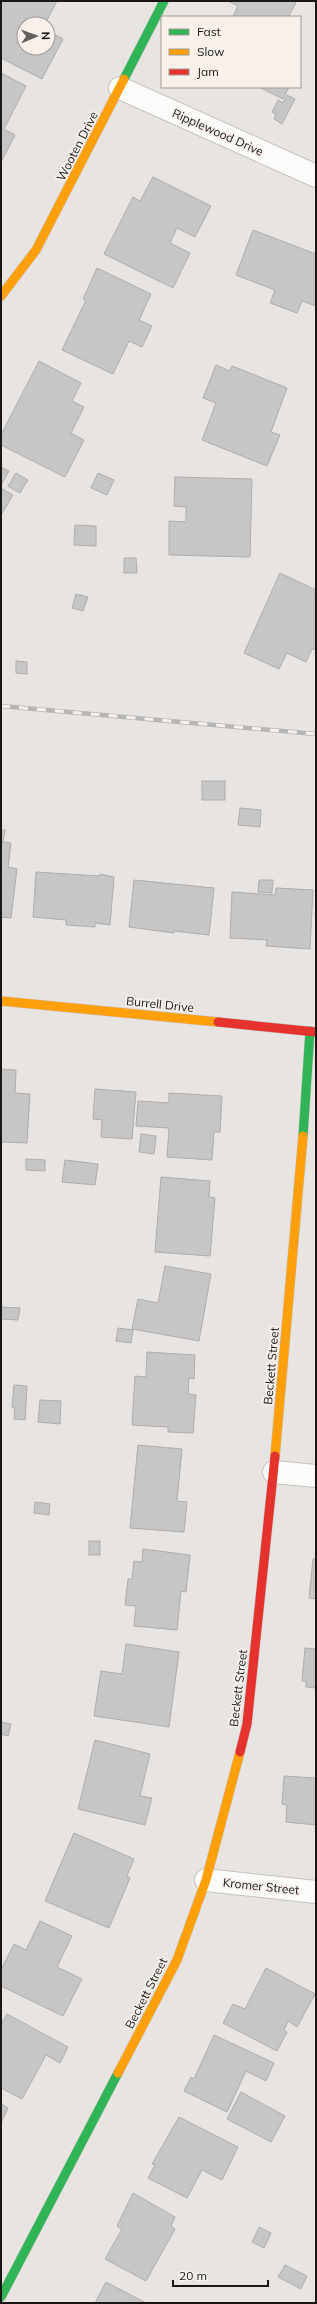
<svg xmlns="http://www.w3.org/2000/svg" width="317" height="2304" viewBox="0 0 317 2304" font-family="Mulish,sans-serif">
	<rect width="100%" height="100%" fill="#e7e4e1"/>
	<g fill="#c7c6c6" stroke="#aeadad">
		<polygon points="1,1 57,1 45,24 24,24 24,48 48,48 48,31 63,39 42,79 1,58"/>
		<polygon points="228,1 293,1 296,3 288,17 233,17 238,6"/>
		<polygon points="1,73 26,86 4,129 15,135 1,162"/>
		<polygon points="259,87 289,87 283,99"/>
		<polygon points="287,95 295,99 282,124 274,119 276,114 272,112 278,100 283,103"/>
		<polygon points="153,177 211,206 195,237 177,228 170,243 190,253 173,288 104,254 133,197 140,201"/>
		<polygon points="253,230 316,254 316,306 302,301 297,313 270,303 275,290 236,275"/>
		<polygon points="97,268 151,294 139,320 152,326 142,347 129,341 113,374 62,350 86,300 83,299"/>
		<polygon points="39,361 81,383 72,401 84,407 71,433 84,440 65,477 1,445 1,435"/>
		<polygon points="216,365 230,371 232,366 287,388 271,432 280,435 267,466 202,440 216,403 203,398"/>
		<polygon points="1,467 9,471 1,485"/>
		<polygon points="16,473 28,480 20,493 8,486"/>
		<polygon points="98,473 114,480 107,495 91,488"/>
		<polygon points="175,477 252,479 250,557 169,555 169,521 186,522 186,507 174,506"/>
		<polygon points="1,488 13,495 1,515"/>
		<polygon points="75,525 96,526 96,546 74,545"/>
		<polygon points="124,558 136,558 137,573 124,573"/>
		<polygon points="280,573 316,590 314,597 316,598 316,650 312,649 306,662 287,653 279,669 244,653"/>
		<polygon points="76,594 88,597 83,611 72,608"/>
		<polygon points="16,661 27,662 27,674 16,673"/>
		<rect x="202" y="781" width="23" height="19"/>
		<polygon points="240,808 261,810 260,827 238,825"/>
		<polygon points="1,830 5,830 3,842 11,843 8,867 17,869 11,918 1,917"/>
		<polygon points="36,872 100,876 100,874 114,877 110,925 95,923 95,927 66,925 66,920 33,917"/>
		<polygon points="134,880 214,888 209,935 174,931 174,933 129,927"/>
		<polygon points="259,880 273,880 272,893 258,892"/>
		<polygon points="276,888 313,890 310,949 266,946 267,940 230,938 232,892 275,895"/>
		<polygon points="1,1069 16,1070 15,1093 30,1094 27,1143 1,1142"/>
		<polygon points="95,1089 136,1092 132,1139 101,1137 102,1120 93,1119"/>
		<polygon points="169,1093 222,1096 220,1132 214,1132 212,1160 167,1157 169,1128 136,1126 138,1101 169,1103"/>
		<polygon points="141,1134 156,1136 154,1154 139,1152"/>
		<polygon points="26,1159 45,1160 45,1171 26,1170"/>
		<polygon points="65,1160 98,1164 95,1185 62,1182"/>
		<polygon points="161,1177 210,1181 209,1197 215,1198 210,1256 155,1252"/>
		<polygon points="165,1266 211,1274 199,1341 132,1329 138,1299 158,1303"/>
		<polygon points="1,1307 20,1308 18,1320 1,1319"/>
		<polygon points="118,1328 133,1330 131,1343 116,1341"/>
		<polygon points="147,1352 195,1355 194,1379 189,1378 188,1394 196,1395 193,1433 168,1432 168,1427 132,1425 135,1376 146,1377"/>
		<polygon points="14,1385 27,1386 25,1420 14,1419 15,1408 12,1407"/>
		<polygon points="40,1400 61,1401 60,1424 38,1422"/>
		<polygon points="138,1445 182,1449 177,1501 187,1502 184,1532 130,1528"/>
		<polygon points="35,1502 50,1504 49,1515 34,1513"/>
		<rect x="89" y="1541" width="11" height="14"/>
		<polygon points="143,1549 190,1555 186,1592 181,1591 177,1630 134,1626 136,1606 125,1605 128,1579 132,1579 134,1561 142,1562"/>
		<polygon points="313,1559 316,1559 316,1599 309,1598"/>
		<polygon points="126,1644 179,1652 169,1727 94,1716 101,1671 122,1674"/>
		<polygon points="305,1648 316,1649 316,1688 306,1687 306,1681 302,1681"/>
		<polygon points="1,1722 11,1724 8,1736 1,1734"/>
		<polygon points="95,1740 150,1754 140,1796 152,1798 145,1825 78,1809"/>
		<polygon points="284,1776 316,1778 316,1825 286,1822 287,1805 282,1804"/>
		<polygon points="74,1833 134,1859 127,1876 130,1878 109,1928 45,1901"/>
		<polygon points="40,1921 72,1936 57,1967 82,1979 63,2016 1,1986 1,1970 14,1944 26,1950"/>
		<polygon points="266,1968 315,1994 297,2027 288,2021 284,2030 287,2032 277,2051 223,2023 233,2004 245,2009"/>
		<polygon points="7,2014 68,2047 60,2063 46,2055 22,2099 1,2088 1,2020 3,2021"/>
		<polygon points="214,2035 274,2063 266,2081 246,2071 227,2112 184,2091 191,2077 194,2079"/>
		<polygon points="241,2092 285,2116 271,2142 227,2119"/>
		<polygon points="1,2104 8,2108 1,2123"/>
		<polygon points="179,2117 238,2147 222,2180 202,2170 187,2198 148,2178 155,2165 152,2164"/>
		<polygon points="133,2193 175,2217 171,2226 175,2229 146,2281 105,2259 122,2229 117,2226"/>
		<polygon points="259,2227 271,2233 264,2248 252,2242"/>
		<polygon points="285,2265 307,2276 301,2289 278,2277"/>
		<polygon points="106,2282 146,2303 95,2303"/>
	</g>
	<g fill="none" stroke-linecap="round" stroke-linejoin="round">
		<g stroke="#c5c2c0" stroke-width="24">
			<g id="street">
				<polyline points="120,88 316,176"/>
				<polyline points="274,1472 316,1476"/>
				<polyline points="206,1880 316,1892"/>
			</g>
		</g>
		<g stroke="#c5c2c0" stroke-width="10">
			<g id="fast">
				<polyline points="124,79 164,1"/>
				<polyline points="303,1136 310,1031"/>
				<polyline points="1,2297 118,2073"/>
			</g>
		</g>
		<g stroke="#c5c2c0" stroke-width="10">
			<g id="slow">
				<polyline points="1,296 36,250 124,79"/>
				<polyline points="1,1001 218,1022"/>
				<polyline points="275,1456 303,1136"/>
				<polyline points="118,2073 177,1960 206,1880 240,1752"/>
			</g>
		</g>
		<g stroke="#c5c2c0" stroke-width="10">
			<g id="jam">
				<polyline points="218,1022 316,1032"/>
				<polyline points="240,1752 247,1724 275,1456"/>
			</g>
		</g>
		<use href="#street" stroke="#fbfbfa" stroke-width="22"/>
		<use href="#fast" stroke="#30b455" stroke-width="9"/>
		<use href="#slow" stroke="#ff9f0a" stroke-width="9"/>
		<use href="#jam" stroke="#e5322d" stroke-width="9"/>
		<g stroke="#b6b5b5" stroke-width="4.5">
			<polyline id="rail" points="1,706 316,734"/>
		</g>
		<use href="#rail" stroke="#f8f1eb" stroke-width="3" stroke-dasharray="9" stroke-linecap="butt"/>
	</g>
	<g text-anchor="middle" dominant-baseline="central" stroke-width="3.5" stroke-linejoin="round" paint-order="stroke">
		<g font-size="12" fill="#191614" stroke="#f8f1eb">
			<text transform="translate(218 132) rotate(24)">Ripplewood Drive</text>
			<text transform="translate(77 146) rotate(-63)">Wooten Drive</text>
			<text transform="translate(160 1004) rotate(6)">Burrell Drive</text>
			<text transform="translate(271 1366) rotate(-85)">Beckett Street</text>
			<text transform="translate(238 1688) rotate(-83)">Beckett Street</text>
			<text transform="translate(261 1886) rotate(6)">Kromer Street</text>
			<text transform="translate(146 1993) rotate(-63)">Beckett Street</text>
		</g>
	</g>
	<rect width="317" height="2304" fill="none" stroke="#191614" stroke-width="4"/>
	<rect x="161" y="16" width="140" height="72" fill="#f8f1eb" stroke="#9f9995"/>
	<rect x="169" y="29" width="20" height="6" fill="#30b455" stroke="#9f9995"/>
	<text x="197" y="36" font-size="12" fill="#191614">Fast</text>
	<rect x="169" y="49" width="20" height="6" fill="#ff9f0a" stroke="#9f9995"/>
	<text x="197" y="56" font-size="12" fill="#191614">Slow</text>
	<rect x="169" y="69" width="20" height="6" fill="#e5322d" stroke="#9f9995"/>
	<text x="197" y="76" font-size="12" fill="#191614">Jam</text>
	<g transform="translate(36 36) rotate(88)"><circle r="19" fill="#f8f1eb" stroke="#9f9995"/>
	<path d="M0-3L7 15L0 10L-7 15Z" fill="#615e5c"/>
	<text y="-6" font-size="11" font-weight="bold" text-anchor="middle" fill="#191614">N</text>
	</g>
	<path d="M173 2280v6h95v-6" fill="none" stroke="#191614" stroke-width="2"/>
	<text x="179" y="2280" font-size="12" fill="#191614" stroke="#f8f1eb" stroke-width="3" paint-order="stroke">20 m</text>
</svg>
